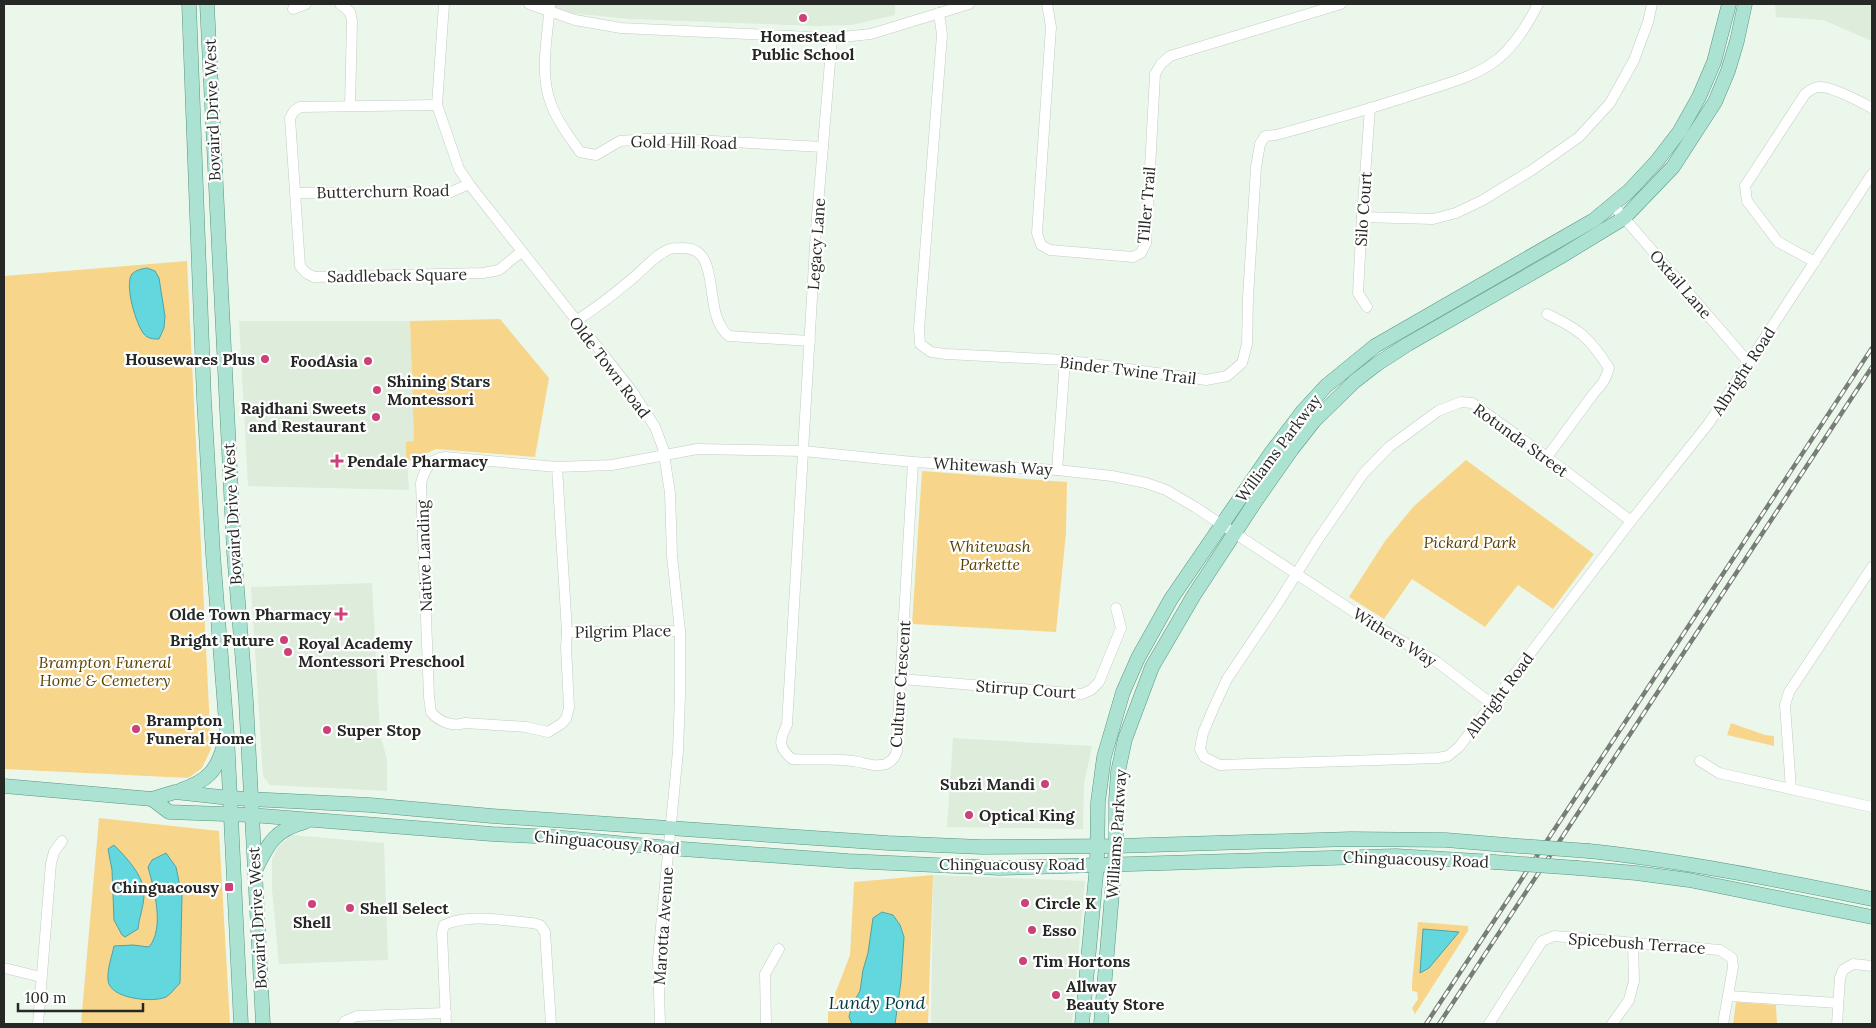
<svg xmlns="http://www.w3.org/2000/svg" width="1876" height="1028" viewBox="0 0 1876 1028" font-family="Lora,serif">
	<rect width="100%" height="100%" fill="#ecf7ec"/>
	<g fill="#ddecdb">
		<polygon points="550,4 895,4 895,15 852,25 815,26 630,19 549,11"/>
		<polygon points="1775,4 1872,4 1872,41 1823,20 1776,17"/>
		<polygon points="239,321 410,321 414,441 406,443 409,490 248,486"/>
		<polygon points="372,583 380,734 387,759 387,791 270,785 263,776 251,587"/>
		<polygon points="953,738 1092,746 1084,784 1083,829 947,827"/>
		<polygon points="292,835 384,843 388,960 279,964 272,890 272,859 279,845"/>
		<polygon points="933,875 1085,881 1072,1024 931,1024"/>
	</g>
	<g fill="#f7d68b">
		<polygon points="187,261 211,749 202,768 188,778 4,769 4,276"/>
		<polygon points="500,319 549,378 535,457 436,449 423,455 416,461 406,460 406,442 414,441 410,321"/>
		<polygon points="1466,460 1594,554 1553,609 1518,585 1485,627 1412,579 1384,619 1349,597 1385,541 1414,506"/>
		<polygon points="922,471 1067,482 1066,533 1056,632 912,624"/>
		<polygon points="1731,723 1765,735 1774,736 1774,746 1727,735"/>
		<polygon points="99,818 219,831 230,1024 81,1023"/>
		<polygon points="933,875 928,1024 828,1024 828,1012 850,955 854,882"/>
		<polygon points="1418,922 1468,926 1468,931 1415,1014 1412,1008 1418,999 1417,992 1412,991 1412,983"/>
		<polygon points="1736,1002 1776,1005 1777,1024 1733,1024"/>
	</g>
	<g fill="#63d7de" stroke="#50a2a6">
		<path d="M147,268L155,271L159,278L165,316L164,328L159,339C153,339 148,339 144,334C136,325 124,284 132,274C136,270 141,269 147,268Z"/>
		<path d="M114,845C125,856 145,877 144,894C144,906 139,918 138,929L125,937L122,935L114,920L112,870L108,849Z"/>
		<path d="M166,853L176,867L182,896L180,983C176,987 171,994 166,997C153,1003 109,999 108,980C107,969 112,956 114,946L133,945L149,947C165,928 154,889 148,867L152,860Z"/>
		<polygon points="882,912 893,915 900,925 904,937 901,982 895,1024 852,1024 849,1017 852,1005 860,991 863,970 868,953 873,918"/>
		<polygon points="1423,929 1459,932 1429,968 1420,973"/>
	</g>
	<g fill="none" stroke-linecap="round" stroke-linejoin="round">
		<g stroke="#c2ccc1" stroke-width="11">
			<g id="minor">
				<polyline points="340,4 350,12 352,21 350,106"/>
				<polyline points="444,4 437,105 459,169 469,184 632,391 655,427 663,448 670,493 672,556 680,631 680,695 678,751 658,958 660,1024"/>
				<polyline points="529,4 575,20 621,28 832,38 871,34 969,4"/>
				<path d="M550,4C548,34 540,68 549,98C555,118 568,135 580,152L596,155L620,141L646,139H677L823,147"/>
				<polyline points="1047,4 1051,27 1037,233 1041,245 1050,250 1133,257 1141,253 1146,243 1155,74 1161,64 1170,56 1341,4"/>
				<polyline points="293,9 306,4"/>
				<path d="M939,13L942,35L919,329L920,344L931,352L946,354L1065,360L1206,380L1227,376L1242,363L1247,344L1248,298L1256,167L1260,144L1265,136L1276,135C1323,122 1371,109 1418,93C1446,84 1475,77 1498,59C1516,44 1528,24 1538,4"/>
				<path d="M832,38L816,229L787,725C779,740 778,747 792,759C814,761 837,757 859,762C868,764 876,767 886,764C897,759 899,748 897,737L913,462"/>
				<polyline points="437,105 300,107 294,111 290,118 300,266 306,273 314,277 483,273 499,270 521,252"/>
				<polyline points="296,193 451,192 469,184"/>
				<polyline points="1613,205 1749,363"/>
				<polyline points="1362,217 1433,219 1456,213 1483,200 1532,170 1579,137 1610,103 1634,60 1648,22 1652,4"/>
				<path d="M1815,262L1778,242L1747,201L1745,186L1805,94C1809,91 1813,87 1819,87C1831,86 1861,102 1872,108"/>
				<polyline points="1367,307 1358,293 1362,217 1370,108"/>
				<path d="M575,321C596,309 615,293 633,278C644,269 656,254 670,249C673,248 678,248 681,248C725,246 700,314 729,336L810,341"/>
				<path d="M1547,457L1594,393C1602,385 1606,379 1609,368C1589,337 1580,330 1547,314"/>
				<path d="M557,467L567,632L566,647L569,708L566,719L561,724L548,732L526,727L465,723C453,727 439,722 431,712L429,697L421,483C424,471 430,458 445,457L557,467L612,465L697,449L803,451L913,462L1057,470L1112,476L1146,483L1166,490L1195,507L1365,619L1437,662L1492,704"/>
				<polyline points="1057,470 1065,360"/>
				<polyline points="1631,521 1547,457 1472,403 1461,402 1438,411 1389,447 1363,474 1317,541 1280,600 1227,679 1214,707 1203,733 1200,749 1204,757 1220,765 1438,758 1448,756 1459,747 1631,521 1709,423 1872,174"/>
				<polyline points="1872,567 1789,692 1785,705 1791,789 1872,807"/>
				<polyline points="567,632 680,631"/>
				<polyline points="901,679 1082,694 1091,690 1099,682 1121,628 1116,608"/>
				<polyline points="1700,761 1719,773 1791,789"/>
				<polyline points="4,968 41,977"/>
				<polyline points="1729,996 1838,1003"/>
				<polyline points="38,1024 51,863 54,852 62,841"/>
				<polyline points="343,1024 345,1021 357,1016 446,1013"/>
				<path d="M446,1024L442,933L444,925C471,913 504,921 533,923L540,925L545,932L551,1024"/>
				<polyline points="766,1024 765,974 779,949"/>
				<polyline points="1489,1024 1542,941 1554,936 1720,950 1732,958 1733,967 1723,1024"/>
				<polyline points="1612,1024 1629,1000 1634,981 1633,943"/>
				<polyline points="1837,1024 1840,978 1843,970 1853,964 1872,966"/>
			</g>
		</g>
		<g stroke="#589582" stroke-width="15">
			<g id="major">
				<polyline points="189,4 204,399 213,554 227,735 241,1024"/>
				<polyline points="207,4 234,552 246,701 263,1024"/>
				<polyline points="4,786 152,799 175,792 230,798 370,805 492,816 888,843 982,847 1116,846 1351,839 1446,840 1506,845"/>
				<path d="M181,790C207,781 217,771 224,745"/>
				<polyline points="152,799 169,812 251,815 492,834 554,837 669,848 848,861 999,868 1396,856 1494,862"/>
				<path d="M1589,851C1684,861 1778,880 1872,899"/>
				<polyline points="1578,868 1636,873 1689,880 1872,917"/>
				<path d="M255,871C268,844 274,830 305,822"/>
				<polyline points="1082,1024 1097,864 1098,802 1104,757 1123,692 1138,658 1171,599 1271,453 1303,411 1326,386 1375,346 1594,220 1629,191 1657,161 1680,131 1699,97 1714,62 1729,4"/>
				<polyline points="1101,1024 1116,846 1116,800 1118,772 1125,739 1152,667 1194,595 1255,502 1292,449 1314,421 1355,381 1377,364 1408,344 1560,257 1624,218 1673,167 1715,102 1728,71 1737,41 1745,4"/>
			</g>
		</g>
		<use href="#minor" stroke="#fff" stroke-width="10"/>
		<use href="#major" stroke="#ace2d2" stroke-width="14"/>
		<g stroke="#777e77" stroke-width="4.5">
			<g id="rail">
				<polyline points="1426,1024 1872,348"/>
				<polyline points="1439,1024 1872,367"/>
			</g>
		</g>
		<use href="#rail" stroke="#fff" stroke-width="2.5" stroke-dasharray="8" stroke-linecap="butt"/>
		<g stroke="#589582" stroke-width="15" stroke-linecap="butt">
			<g id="major-bridge">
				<polyline points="1506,845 1589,851"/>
				<polyline points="1494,862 1578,868"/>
			</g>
		</g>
		<use href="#major-bridge" stroke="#ace2d2" stroke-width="14"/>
	</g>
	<g fill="#cc4178" stroke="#fff" stroke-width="2">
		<circle cx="803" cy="18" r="5"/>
		<circle cx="265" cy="359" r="5"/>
		<circle cx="368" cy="361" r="5"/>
		<circle cx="377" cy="390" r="5"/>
		<circle cx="376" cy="417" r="5"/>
		<path d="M334.5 453.5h5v5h5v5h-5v5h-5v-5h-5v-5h5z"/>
		<path d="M338.5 606.5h5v5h5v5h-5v5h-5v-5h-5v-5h5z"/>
		<circle cx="284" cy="640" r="5"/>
		<circle cx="288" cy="652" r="5"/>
		<circle cx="136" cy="729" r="5"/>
		<circle cx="327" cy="730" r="5"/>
		<circle cx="1045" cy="784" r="5"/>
		<circle cx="969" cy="815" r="5"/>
		<rect x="224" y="882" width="10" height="10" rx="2.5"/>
		<circle cx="1025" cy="903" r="5"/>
		<circle cx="312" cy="904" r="5"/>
		<circle cx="350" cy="908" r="5"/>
		<circle cx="1032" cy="930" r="5"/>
		<circle cx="1023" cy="961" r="5"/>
		<circle cx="1056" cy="995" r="5"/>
	</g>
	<g text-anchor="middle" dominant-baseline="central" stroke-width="4.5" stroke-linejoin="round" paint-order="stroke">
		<g font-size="16" font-weight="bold" fill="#252824" stroke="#fff" text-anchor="start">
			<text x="803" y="36" text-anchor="middle">Homestead<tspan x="803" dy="18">Public School</tspan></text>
			<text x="255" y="359" text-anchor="end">Housewares Plus</text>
			<text x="358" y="361" text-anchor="end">FoodAsia</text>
			<text x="387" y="381">Shining Stars<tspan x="387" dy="18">Montessori</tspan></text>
			<text x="366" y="408" text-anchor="end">Rajdhani Sweets<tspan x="366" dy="18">and Restaurant</tspan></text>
			<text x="347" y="461">Pendale Pharmacy</text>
			<text x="331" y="614" text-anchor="end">Olde Town Pharmacy</text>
			<text x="274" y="640" text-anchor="end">Bright Future</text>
			<text x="298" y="643">Royal Academy<tspan x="298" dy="18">Montessori Preschool</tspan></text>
			<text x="146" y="720">Brampton<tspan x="146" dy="18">Funeral Home</tspan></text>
			<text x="337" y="730">Super Stop</text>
			<text x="1035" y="784" text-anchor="end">Subzi Mandi</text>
			<text x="979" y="815">Optical King</text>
			<text x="219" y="887" text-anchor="end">Chinguacousy</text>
			<text x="1035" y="903">Circle K</text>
			<text x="360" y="908">Shell Select</text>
			<text x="312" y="922" text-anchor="middle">Shell</text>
			<text x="1042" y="930">Esso</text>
			<text x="1033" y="961">Tim Hortons</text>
			<text x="1066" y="986">Allway<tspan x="1066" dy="18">Beauty Store</tspan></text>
		</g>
		<g font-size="16" fill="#252824" stroke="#fff">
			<text transform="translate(212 110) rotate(-92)">Bovaird Drive West</text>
			<text transform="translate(684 142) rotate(1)">Gold Hill Road</text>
			<text transform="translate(383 191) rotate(-1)">Butterchurn Road</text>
			<text transform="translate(1146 205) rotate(-85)">Tiller Trail</text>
			<text transform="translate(1363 209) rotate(-86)">Silo Court</text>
			<text transform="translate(816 244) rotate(-86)">Legacy Lane</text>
			<text transform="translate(397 275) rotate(-1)">Saddleback Square</text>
			<text transform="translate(1681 284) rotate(49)">Oxtail Lane</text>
			<text transform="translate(610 367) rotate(53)">Olde Town Road</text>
			<text transform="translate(1128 370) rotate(7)">Binder Twine Trail</text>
			<text transform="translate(1743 371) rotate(-57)">Albright Road</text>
			<text transform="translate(1521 440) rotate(36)">Rotunda Street</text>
			<text transform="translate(1278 448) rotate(-53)">Williams Parkway</text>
			<text transform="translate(993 466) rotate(3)">Whitewash Way</text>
			<text transform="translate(232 514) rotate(-93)">Bovaird Drive West</text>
			<text transform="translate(424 556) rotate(-92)">Native Landing</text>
			<text transform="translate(623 631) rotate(-1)">Pilgrim Place</text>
			<text transform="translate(1395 637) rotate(32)">Withers Way</text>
			<text transform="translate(900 684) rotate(-86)">Culture Crescent</text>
			<text transform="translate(1026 689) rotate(4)">Stirrup Court</text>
			<text transform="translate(1499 695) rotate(-53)">Albright Road</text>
			<text transform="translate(1116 834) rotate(-86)">Williams Parkway</text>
			<text transform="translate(607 842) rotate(5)">Chinguacousy Road</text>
			<text transform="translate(1416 859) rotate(2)">Chinguacousy Road</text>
			<text x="1012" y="864">Chinguacousy Road</text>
			<text transform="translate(257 918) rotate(-93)">Bovaird Drive West</text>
			<text transform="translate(663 926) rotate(-86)">Marotta Avenue</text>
			<text transform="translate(1637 943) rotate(4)">Spicebush Terrace</text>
		</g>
		<g font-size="16" font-style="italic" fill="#594200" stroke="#fff">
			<text x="1470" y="542">Pickard Park</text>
			<text x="990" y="546">Whitewash<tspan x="990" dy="18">Parkette</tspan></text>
			<text x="105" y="662">Brampton Funeral<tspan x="105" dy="18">Home &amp; Cemetery</tspan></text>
		</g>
		<g font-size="18" font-style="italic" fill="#00383b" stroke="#fff">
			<text x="877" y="1002">Lundy Pond</text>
		</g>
	</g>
	<rect width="1876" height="1028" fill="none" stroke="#252824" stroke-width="10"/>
	<path d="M18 1003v8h125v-8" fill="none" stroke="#252824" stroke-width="2.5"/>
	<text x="25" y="1003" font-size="15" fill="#252824" stroke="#ffffff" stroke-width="4" paint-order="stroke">100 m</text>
</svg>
